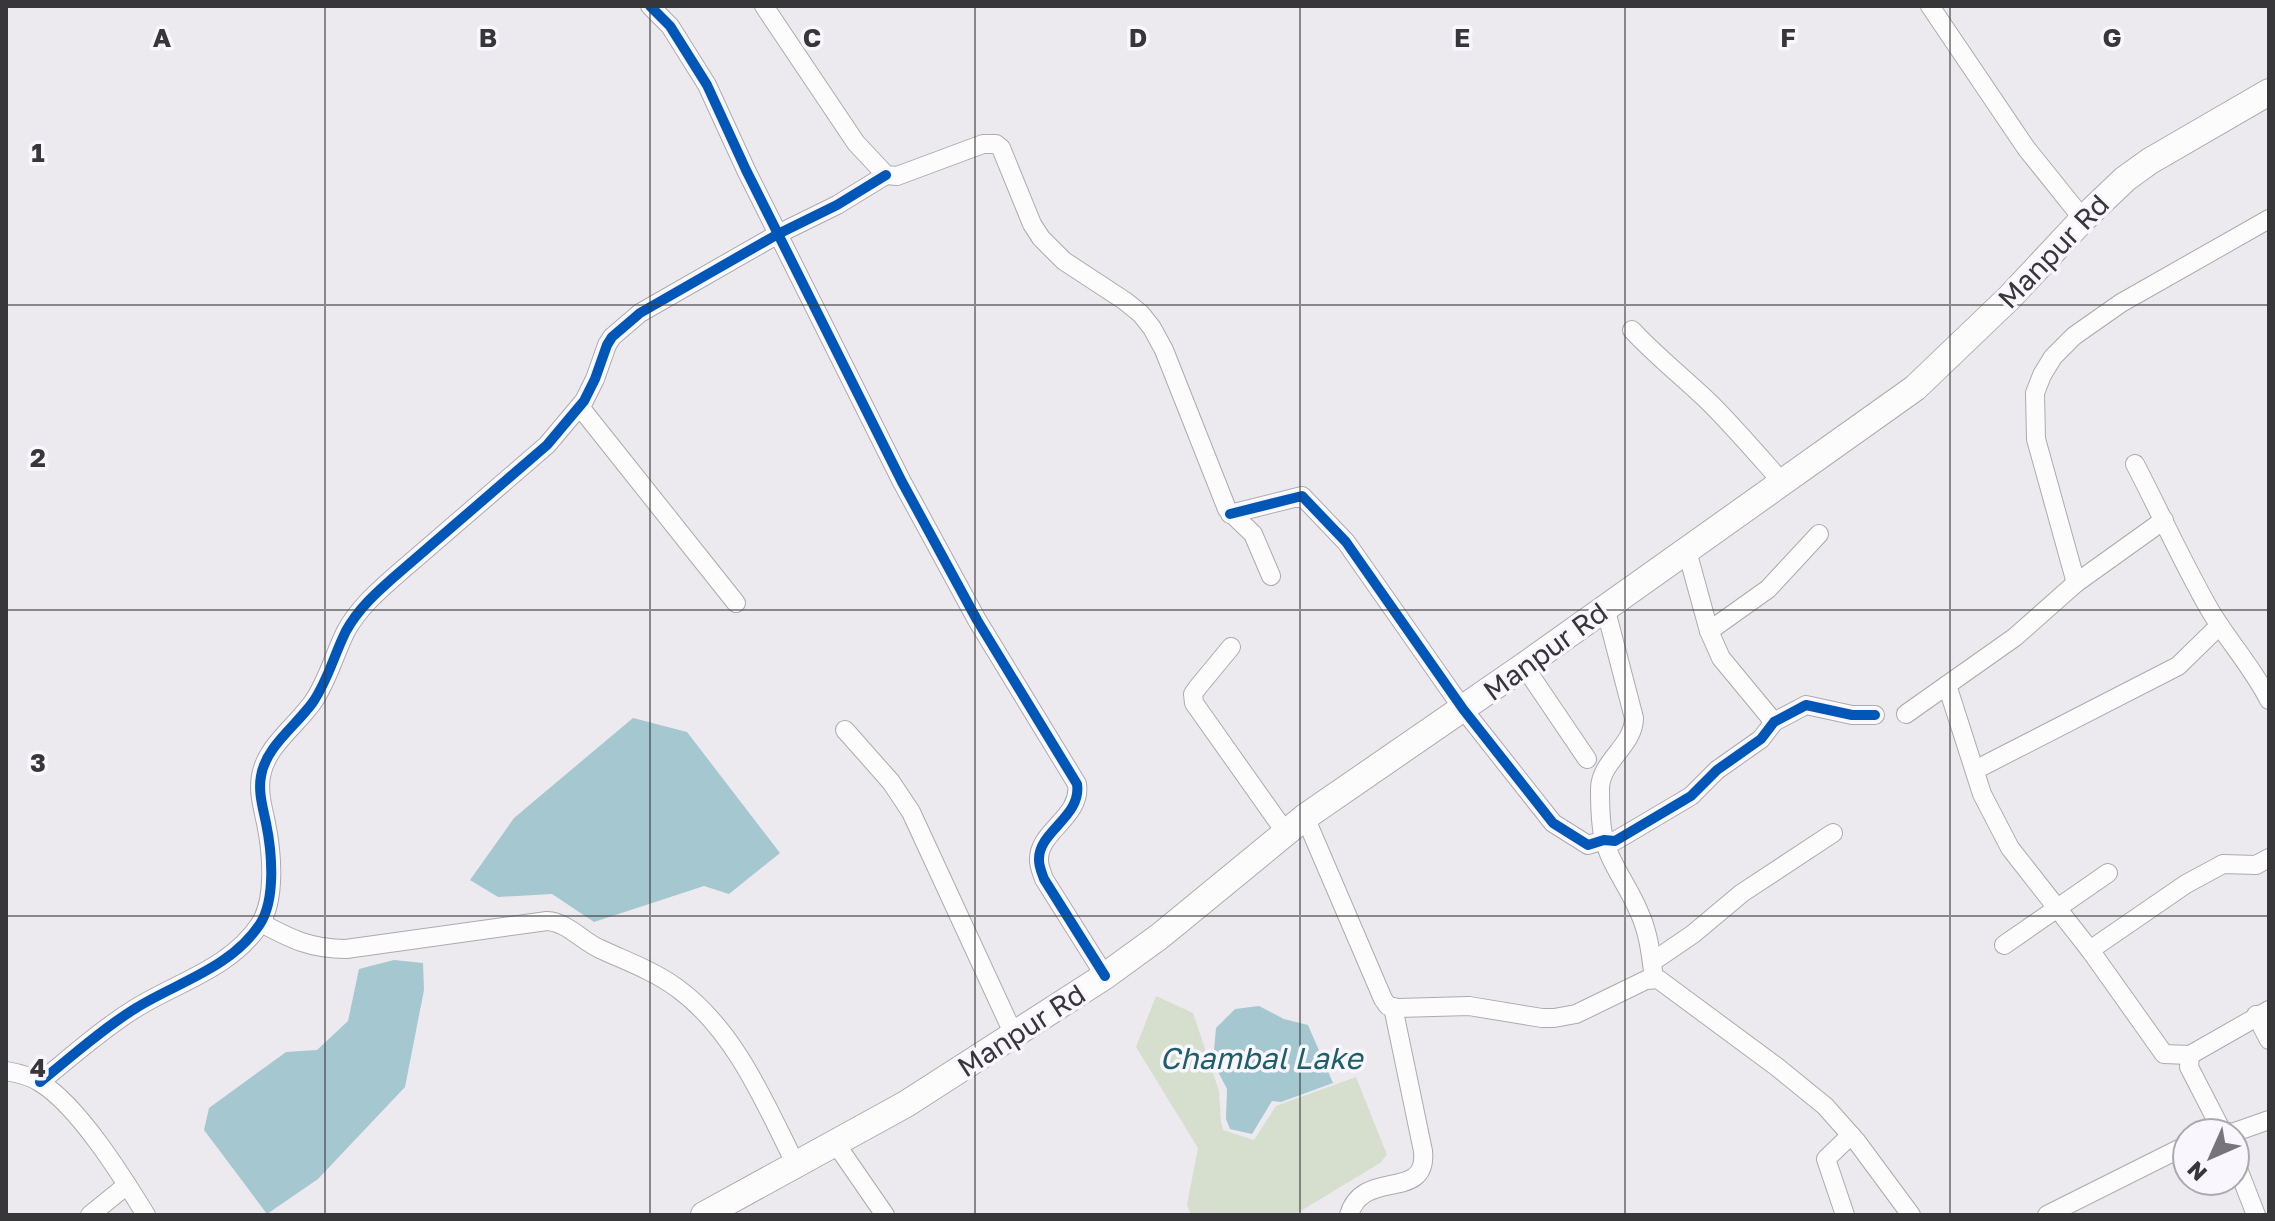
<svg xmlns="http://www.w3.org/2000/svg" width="2275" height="1221" viewBox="0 0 2275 1221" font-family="'Golos Text',sans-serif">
	<rect width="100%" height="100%" fill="#eceaef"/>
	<polygon fill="#d6decd" points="1156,996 1193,1013 1219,1091 1221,1122 1223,1130 1254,1140 1276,1106 1356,1077 1387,1155 1380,1163 1294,1215 1191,1215 1187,1205 1198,1148 1136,1047"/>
	<g fill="#a5c7cf">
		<polygon points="633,718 687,732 780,853 729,894 704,886 594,922 552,894 498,897 470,880 514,818"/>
		<polygon points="394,960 423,963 424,990 405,1087 318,1179 267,1214 204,1130 209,1108 286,1052 317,1050 348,1021 359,969"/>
		<polygon points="1259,1006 1284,1019 1308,1025 1333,1083 1281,1102 1272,1101 1252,1134 1230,1129 1226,1119 1227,1089 1213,1062 1216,1028 1235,1009"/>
	</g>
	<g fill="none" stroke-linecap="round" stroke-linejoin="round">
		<g stroke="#acaaae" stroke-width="20">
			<g id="minor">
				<path d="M650,6L670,26L707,85L746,170L902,482L977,620L1077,784C1082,817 1038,831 1039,860C1039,867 1042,873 1044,879L1105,976"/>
				<polyline points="764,6 856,143 886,175 897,176 983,144 996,144 1001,148 1032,224 1041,238 1064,261 1125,301 1141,314 1152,328 1164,350 1227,509 1253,534 1271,576"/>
				<polyline points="1930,6 2026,148 2083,219"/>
				<path d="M1632,330C1656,356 1684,378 1710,403C1735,428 1758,455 1782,482"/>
				<polyline points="580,407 736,603"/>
				<path d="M2135,464C2161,514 2183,564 2211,612C2229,642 2253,668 2269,700"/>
				<polyline points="1230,514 1302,496 1346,542 1463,709 1553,823 1588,845 1604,840 1615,841 1691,796 1717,770 1761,739 1774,722 1806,705 1852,715 1875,715"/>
				<polyline points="1687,551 1709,631 1721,658 1774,722"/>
				<polyline points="2076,583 2036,439 2035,393 2042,375 2053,357 2074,336 2121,303 2269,219"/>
				<path d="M1605,607L1634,718C1634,746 1600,761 1600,789C1600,804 1600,824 1604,839C1610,864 1629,887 1639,912C1649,933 1651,956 1654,979"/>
				<polyline points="1709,631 1768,589 1819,534"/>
				<polyline points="1231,647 1198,687 1193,694 1194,703 1286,833"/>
				<polyline points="1524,666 1587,759"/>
				<polyline points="1947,685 1982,794 2010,848 2090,950 2164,1054 2190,1055"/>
				<polyline points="1906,714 2015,637 2076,583 2164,520"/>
				<polyline points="845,730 891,782 911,812 1014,1035"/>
				<polyline points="1975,770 2178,666 2219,626"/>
				<polyline points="1305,817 1383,999 1388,1006 1398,1008 1469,1006 1542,1018 1554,1018 1576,1014 1646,980 1658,979 1777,1067 1825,1106 1857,1142 1911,1215"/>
				<path d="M261,923C291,939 311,949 346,949L547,921C567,922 582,941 600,949C626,961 654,971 677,988C735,1030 765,1103 796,1165"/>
				<polyline points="2004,945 2108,873"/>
				<polyline points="2090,950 2186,884 2223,864 2256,865 2269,858"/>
				<polyline points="1652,962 1693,934 1742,893 1833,833"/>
				<polyline points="2256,1015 2269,1040"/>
				<path d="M6,1071C18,1073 31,1076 41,1083C79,1107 122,1176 146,1215"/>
				<path d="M40,1082C71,1057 102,1029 136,1008C178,982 231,968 260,924C276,899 272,852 266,823C263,808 258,792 261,776C266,746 296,726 313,702C328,680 334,655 346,631C358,609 376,593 394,577L547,445L584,401L595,379L607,345L612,337L640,313L778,234L837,205L886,175"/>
				<polyline points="2215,1131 2220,1130 2232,1133 2269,1120"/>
				<polyline points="2223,1133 2189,1067 2190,1055 2269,1010"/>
				<polyline points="836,1144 885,1215"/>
				<polyline points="2235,1161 2256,1215"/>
				<polyline points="90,1215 127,1185"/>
				<path d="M1349,1215C1363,1167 1428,1203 1423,1151L1393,1007"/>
				<polyline points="1845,1215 1826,1159 1851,1135"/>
				<polyline points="2047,1215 2187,1145"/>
			</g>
		</g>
		<g stroke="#acaaae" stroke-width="28">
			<polyline id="secondary" points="704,1215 906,1104 1105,976 1160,936 1305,817 1524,666 1915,388 2010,297 2083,219 2125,179 2150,161 2269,92"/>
		</g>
		<use href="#minor" stroke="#fcfcfd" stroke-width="18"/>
		<use href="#secondary" stroke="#fcfcfd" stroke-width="26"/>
		<g stroke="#f9f6fd" stroke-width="15">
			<g id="cycleway">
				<path d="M650,6L670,26L707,85L746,170L902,482L977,620L1077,784C1082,817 1038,831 1039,860C1039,867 1042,873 1044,879L1105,976"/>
				<polyline points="1230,514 1302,496 1346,542 1463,709 1553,823 1588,845 1604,840 1615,841 1691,796 1717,770 1761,739 1774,722 1806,705 1852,715 1875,715"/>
				<path d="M40,1082C71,1057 102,1029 136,1008C178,982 231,968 260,924C276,899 272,852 266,823C263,808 258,792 261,776C266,746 296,726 313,702C328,680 334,655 346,631C358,609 376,593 394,577L547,445L584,401L595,379L607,345L612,337L640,313L778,234L837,205L886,175"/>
			</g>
		</g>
		<use href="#cycleway" stroke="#0057b8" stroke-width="10"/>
	</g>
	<path fill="none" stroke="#373639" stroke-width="2" stroke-opacity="0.55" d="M325,6V1215M650,6V1215M975,6V1215M1300,6V1215M1625,6V1215M1950,6V1215M6,305H2269M6,610H2269M6,916H2269"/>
	<g text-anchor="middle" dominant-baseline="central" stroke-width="7" stroke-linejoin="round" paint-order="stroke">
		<g font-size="28" fill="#373639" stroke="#f9f6fd">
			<text transform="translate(2053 251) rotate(-46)">Manpur Rd</text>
			<text transform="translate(1545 651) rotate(-36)">Manpur Rd</text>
			<text transform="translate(1021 1030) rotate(-33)">Manpur Rd</text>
		</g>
		<g font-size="30" font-style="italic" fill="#1d5f6a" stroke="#f9f6fd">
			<text x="1261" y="1058">Chambal Lake</text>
		</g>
	</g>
	<g font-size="26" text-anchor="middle" font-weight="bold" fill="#373639" stroke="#f9f6fd" stroke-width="7" stroke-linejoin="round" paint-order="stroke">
		<text x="162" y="47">A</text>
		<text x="488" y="47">B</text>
		<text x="812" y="47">C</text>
		<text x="1138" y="47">D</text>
		<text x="1462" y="47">E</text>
		<text x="1788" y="47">F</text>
		<text x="2112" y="47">G</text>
		<text x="38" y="162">1</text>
		<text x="38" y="467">2</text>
		<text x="38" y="772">3</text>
		<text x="38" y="1077">4</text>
	</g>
	<rect width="2275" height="1221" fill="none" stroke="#373639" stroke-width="16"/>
	<g transform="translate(2211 1157) rotate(225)"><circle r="38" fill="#f9f6fd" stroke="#aba9af" stroke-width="2"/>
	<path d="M0-6L14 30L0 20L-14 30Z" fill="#767579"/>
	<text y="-12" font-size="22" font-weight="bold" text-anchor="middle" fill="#373639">N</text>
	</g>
</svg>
